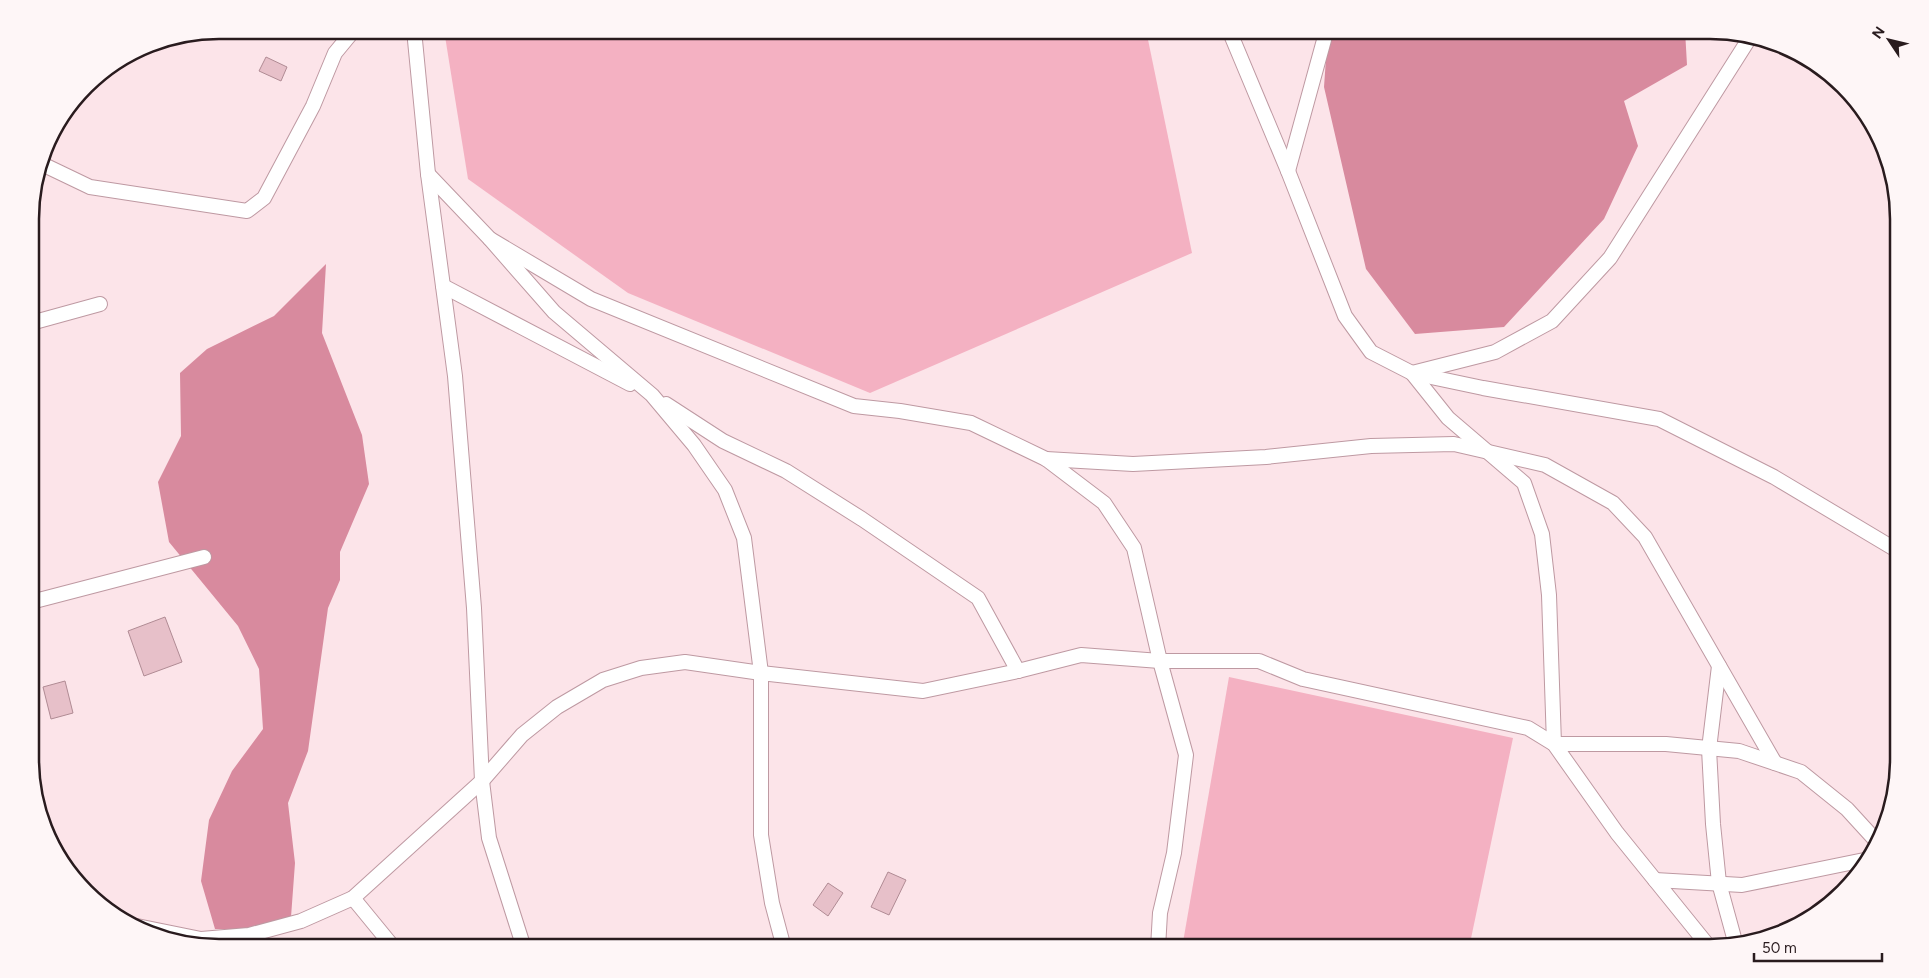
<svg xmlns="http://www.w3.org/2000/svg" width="1929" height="978" viewBox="0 0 1929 978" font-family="Figtree,sans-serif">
	<rect width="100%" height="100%" fill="#fce4e9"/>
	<g fill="#f4b1c2">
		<polygon points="444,30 1146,30 1192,253 870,393 628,293 468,179"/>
		<polygon points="1229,677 1513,738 1469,948 1182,948"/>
	</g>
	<g fill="#d88a9e">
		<polygon points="1328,30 1685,30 1687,65 1624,101 1638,146 1604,219 1504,327 1415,334 1366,269 1324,87"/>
		<polygon points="326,264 322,333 362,435 369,484 340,552 340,580 328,608 308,751 288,803 295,863 291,917 242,929 215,929 201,881 209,820 232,771 263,729 259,669 238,626 169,542 158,482 181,436 180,373 207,349 274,316"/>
	</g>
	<g fill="#e7c0c9" stroke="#b08b94">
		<polygon points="266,57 287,67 281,81 259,71"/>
		<polygon points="165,617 182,662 144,676 128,631"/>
		<polygon points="65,681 73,713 51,719 43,687"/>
		<polygon points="888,872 906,880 889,915 871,907"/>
		<polygon points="828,883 843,893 828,916 813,905"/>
	</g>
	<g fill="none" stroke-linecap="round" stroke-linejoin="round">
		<g stroke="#be99a2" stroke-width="16">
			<g id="street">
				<polyline points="414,30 428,174 455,376 474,608 482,781 489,838 524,948"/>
				<polyline points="1229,30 1288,171 1345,316 1371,352 1412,373 1483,388 1659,419 1774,477 1898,551"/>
				<polyline points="1749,39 1610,258 1552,321 1495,352 1412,373 1448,418 1524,483 1542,534 1549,595 1554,744 1666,744 1739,751 1801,772 1847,809 1879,844"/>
				<polyline points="42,164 90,187 247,211 264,198 313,106 335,53 354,30"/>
				<polyline points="1288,171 1324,40 1324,30"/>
				<polyline points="428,174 490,239 554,312 652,395 694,445 725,490 744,538 761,673 761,835 772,903 784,948"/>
				<polyline points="490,239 591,299 854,406 900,411 971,423 1046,459 1104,503 1134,548 1160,661 1186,755 1174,853 1160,913 1158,948"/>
				<polyline points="443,286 630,384"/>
				<polyline points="31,323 100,304"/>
				<polyline points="666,404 723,441 786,471 862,519 978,598 1018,671"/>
				<polyline points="1046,459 1133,464 1266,457 1371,446 1454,444 1545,465 1613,503 1645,537 1775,763"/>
				<polyline points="31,602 204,557"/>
				<polyline points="1719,666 1709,749 1713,824 1719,883 1736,945"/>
				<polyline points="1655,880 1742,885 1869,859"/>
				<polyline points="353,898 394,948"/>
				<polyline points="132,925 201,939 249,935 301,921 353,898 482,781 522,735 557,707 603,680 641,668 685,662 761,673 923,691 1018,671 1081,655 1160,661 1259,661 1303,679 1528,728 1554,744 1617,833 1710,948"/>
			</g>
		</g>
		<use href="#street" stroke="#fff" stroke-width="14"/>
	</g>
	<path d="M0 0H1929V978H0ZM219 39H1710A180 180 0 0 1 1890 219V759A180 180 0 0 1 1710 939H219A180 180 0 0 1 39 759V219A180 180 0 0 1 219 39Z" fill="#fef6f7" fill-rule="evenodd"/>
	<path fill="none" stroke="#291b1e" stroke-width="2.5" d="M219 39H1710A180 180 0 0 1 1890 219V759A180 180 0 0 1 1710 939H219A180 180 0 0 1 39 759V219A180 180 0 0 1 219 39Z"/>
	<g transform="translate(1889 40) rotate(305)" stroke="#fef6f7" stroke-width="4" paint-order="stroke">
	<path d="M0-4L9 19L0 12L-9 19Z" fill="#291b1e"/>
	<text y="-8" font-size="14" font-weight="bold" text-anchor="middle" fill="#291b1e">N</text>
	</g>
	<path d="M1754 953v8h128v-8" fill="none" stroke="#291b1e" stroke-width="2.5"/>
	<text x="1762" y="953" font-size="15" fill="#291b1e" stroke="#fef6f7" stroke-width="4" paint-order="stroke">50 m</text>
</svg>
